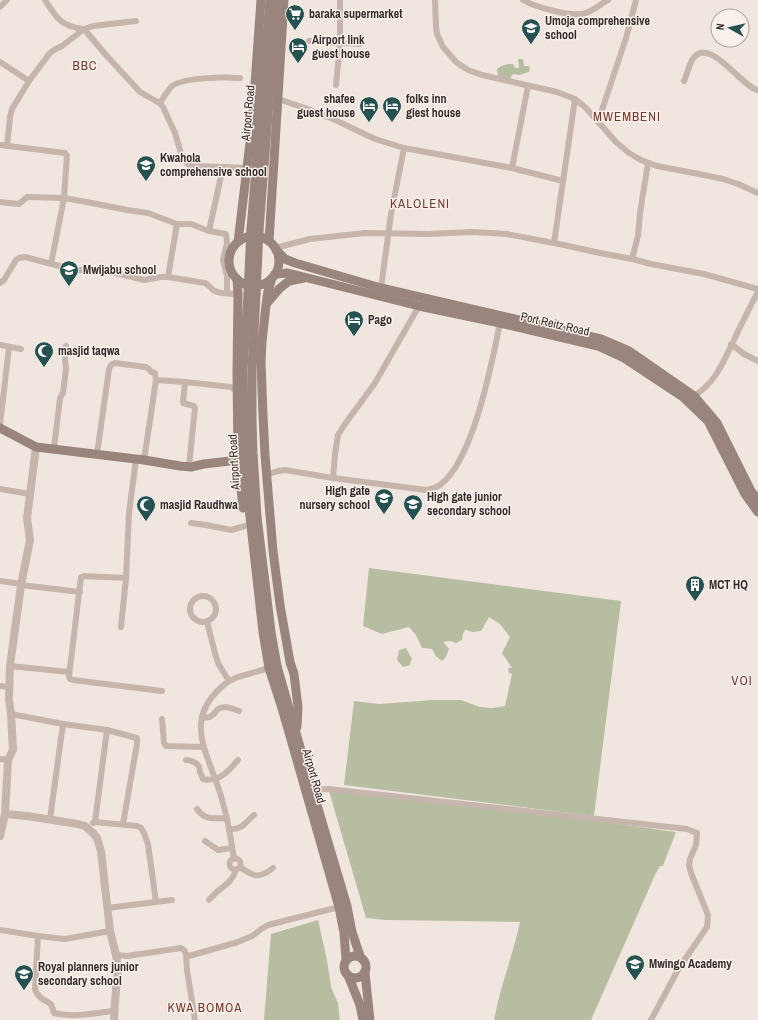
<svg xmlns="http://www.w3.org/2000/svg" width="758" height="1020" viewBox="0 0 758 1020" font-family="'Archivo Narrow',sans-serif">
	<rect width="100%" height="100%" fill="#f0e6df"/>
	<g fill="#b7bda1">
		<path d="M518,59H523L524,66H529L530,68L529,72L519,75L513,74L510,79L498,76L497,69C502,65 507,64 513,64L515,68H519Z"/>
		<polygon points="369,568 621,601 594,816 344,785 354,701 379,704 433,700 461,700 480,707 492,708 505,706 512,674 509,673 508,668 512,668 502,653 510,637 500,624 489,617 481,631 473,632 465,630 463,634 462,640 456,643 450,641 443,642 449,649 446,657 442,661 436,656 432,649 422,648 416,635 409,627 382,634 363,626"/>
		<polygon points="406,648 412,659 410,665 403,667 397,660 399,650"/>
		<path d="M329,791L576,818L676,832L664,863L663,866H660L655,875L591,1020H494C500,987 513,955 520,922L386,920L366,918Z"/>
		<polygon points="318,920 327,960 331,987 338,1003 340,1020 264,1020 271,934"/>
	</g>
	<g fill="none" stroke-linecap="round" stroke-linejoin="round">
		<g stroke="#c6b5ac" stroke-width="6">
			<path d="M45,0C56,18 62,27 84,29L106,55L140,92L147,96L156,101L160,103L163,107L175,133L183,160L191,166H197L223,167L209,231"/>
			<polyline points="435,0 436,27 437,34 443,47 456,62 468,70 482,75 557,92 575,99 586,108 616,142 629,153 641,160 657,166 699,174 723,179 738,184 758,193"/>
			<path d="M523,0C535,7 573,18 586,13C594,10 601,4 608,0"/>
			<polyline points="0,7 7,0"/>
			<polyline points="309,41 360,44"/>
			<polyline points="0,62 29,81"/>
			<path d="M684,81C687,74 689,66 692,60C708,33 742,88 758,90"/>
			<polyline points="336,85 340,43 340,0"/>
			<polyline points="278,99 308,109 333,119 375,139 404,148"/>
			<path d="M160,103C163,98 167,92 171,87C181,77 225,77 240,78"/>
			<polyline points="598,122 626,38 636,0"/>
			<polyline points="0,145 65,153 67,155 64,198 51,264"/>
			<polyline points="7,146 10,117 12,109 29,81 49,54 54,50 62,46 84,29 93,26 136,21"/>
			<polyline points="223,167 247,168"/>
			<polyline points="512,168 563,181"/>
			<polyline points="0,202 19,204 27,197 64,198 87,202 127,210 148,213 177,224 191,224 209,231 226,234 227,243 223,260 227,276 227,293"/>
			<polyline points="554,243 575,99"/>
			<polyline points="275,248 310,239 365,233 429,234 471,232 491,233 507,234 564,245 600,253 632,259 651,264 704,274 758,289"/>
			<polyline points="632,259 638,236 640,213 648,163"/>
			<polyline points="168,277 177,224"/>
			<path d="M0,283L4,280L16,260L19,258L25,257L71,269L94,272L116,273L144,280L161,277H168L205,283C209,285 210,287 213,290C219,294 230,294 238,294"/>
			<polyline points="381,288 391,214 404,148 512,168 528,86"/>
			<polyline points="731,344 744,354 758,361"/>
			<polyline points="0,345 21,349"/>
			<polyline points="156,380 185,382 231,387 237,391"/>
			<polyline points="185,382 183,403 194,406 195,408 189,466"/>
			<path d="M694,396C716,382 722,364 733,342C741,325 749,308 758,292"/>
			<polyline points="0,425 9,347"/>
			<polyline points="54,448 60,398 63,393 66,369 65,360 66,346"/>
			<polyline points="97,454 109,369 111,365 115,363 146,367 150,370 151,372 155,373 156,380 144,460"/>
			<path d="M266,475L278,471L285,470L333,478L426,490C431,489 436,488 440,485C473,461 492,363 500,323"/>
			<polyline points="333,478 335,454 338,435 345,424 375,383 419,306"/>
			<polyline points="0,489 30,494"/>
			<polyline points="191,523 206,525 231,530 245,526"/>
			<polyline points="126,578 84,576 81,577 69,676 70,679 73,680 162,691"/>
			<polyline points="0,581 22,584"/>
			<polyline points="21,585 80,592"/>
			<circle cx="203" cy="609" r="13"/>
			<polyline points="207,622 216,657 219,665 229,681 238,677 269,668"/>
			<polyline points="121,627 126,578 129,513 136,459"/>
			<polyline points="10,666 69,672"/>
			<path d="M229,681C180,717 207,750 221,796C227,816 231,838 234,859"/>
			<polyline points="0,686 9,687"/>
			<polyline points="11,714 63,724 107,730 137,738 137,744 123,824"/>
			<path d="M202,718L210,717C213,715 215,713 217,710C223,704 233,709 239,711"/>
			<polyline points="162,719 164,743 166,746 204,747"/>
			<polyline points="0,759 8,760"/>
			<path d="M186,760C192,760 195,762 199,766L200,772L203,779C218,783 229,771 238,760"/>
			<polyline points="312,790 329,789 687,829 697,833 696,845 690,859 689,865 691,873 708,915 707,927 679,968 651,1020"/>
			<path d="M197,809C205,821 214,818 227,818"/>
			<polyline points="50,819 63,724"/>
			<polyline points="95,822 137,826 141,828 144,833 148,844 156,902"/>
			<polyline points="93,823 95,822 107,730"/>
			<path d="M229,829C243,830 245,822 254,815"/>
			<polyline points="205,841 218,850 232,848"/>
			<circle cx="235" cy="864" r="5.5"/>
			<path d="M240,867C254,877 259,879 273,868"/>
			<path d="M209,900C212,897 215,893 219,890C227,884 233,880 236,870"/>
			<polyline points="107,908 172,900"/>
			<polyline points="0,930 38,936 65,939 110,931"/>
			<path d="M38,936L35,989C38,998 43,999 51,1004L54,1013C73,1018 95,1013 114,1011"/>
			<polyline points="116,955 127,956 181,948 184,950 187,956 189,956 238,942 252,936 259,931 261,929 268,925 339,907"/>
			<polyline points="186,955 187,970 195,1020"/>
		</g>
		<g stroke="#c6b5ac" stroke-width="8">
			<polyline points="5,814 27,816 78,824 85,826 93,833 97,838 101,851 110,931 116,955 118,970 115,1001 114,1020"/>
			<polyline points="0,836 5,814 8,760 13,750 11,714 9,700 10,666 21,585 30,540 27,518 36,447"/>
		</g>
		<g stroke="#9a857e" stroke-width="9">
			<polyline points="251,229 270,0"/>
			<polyline points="259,230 277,0"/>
			<circle cx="254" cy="261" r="25"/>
			<polyline points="269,241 284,0"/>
			<polyline points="238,242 252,126 261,0"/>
			<polyline points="276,250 285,259 295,263 381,288 601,339 629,351 694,396 717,423 751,491 758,500"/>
			<polyline points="275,274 288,273 419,306 500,323 598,346 624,358 683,397 708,421 745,494 758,512"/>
			<polyline points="272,278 268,291 266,305 262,342 261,362 263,415 265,455 273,551 280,605 290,662 294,674 298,707 297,727"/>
			<polyline points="237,279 238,294 237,372 238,460 243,508"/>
			<polyline points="248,294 243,369 244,421 248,499 263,632 269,668 282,708 339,907 344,933 346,960"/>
			<polyline points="256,294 252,370 252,421 253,453 257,517 271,632 277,666 306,768 347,906 352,932 360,956"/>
			<polyline points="267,303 280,288 289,281 304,278"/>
			<polyline points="0,428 36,447 144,460 180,466 191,467 204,464 238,460"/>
			<circle cx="355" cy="967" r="11"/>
			<polyline points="365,973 370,1020"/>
			<polyline points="348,975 360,1005 363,1020"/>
		</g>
		<g stroke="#9a857e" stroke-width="9">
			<polyline points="248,294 251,229"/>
			<polyline points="256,294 259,230"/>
		</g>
	</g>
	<defs>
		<g id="supermarket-pin" transform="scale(1)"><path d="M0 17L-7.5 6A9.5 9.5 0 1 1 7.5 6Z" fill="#255250" stroke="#f8f0eb"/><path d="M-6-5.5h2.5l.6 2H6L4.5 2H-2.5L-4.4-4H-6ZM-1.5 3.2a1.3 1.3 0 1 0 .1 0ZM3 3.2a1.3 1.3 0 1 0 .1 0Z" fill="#fff"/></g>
		<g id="school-pin" transform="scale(1)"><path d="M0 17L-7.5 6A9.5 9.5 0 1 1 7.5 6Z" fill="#255250" stroke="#f8f0eb"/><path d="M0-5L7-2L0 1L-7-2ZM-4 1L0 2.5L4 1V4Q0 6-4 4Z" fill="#fff"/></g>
		<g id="hotel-pin" transform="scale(1)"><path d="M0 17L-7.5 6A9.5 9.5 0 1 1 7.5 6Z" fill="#255250" stroke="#f8f0eb"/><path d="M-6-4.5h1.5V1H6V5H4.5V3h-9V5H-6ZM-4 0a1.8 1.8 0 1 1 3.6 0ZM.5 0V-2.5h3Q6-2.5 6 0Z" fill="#fff"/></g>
		<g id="mosque-pin" transform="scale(1)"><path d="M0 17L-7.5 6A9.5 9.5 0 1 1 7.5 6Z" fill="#255250" stroke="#f8f0eb"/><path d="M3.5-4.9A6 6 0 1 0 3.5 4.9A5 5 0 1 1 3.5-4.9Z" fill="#fff"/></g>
		<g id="building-pin" transform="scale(1)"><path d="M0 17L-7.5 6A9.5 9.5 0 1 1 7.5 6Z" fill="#255250" stroke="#f8f0eb"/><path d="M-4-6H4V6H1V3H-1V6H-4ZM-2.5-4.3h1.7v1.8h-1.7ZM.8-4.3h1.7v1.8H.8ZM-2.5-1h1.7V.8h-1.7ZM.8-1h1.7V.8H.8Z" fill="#fff"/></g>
	</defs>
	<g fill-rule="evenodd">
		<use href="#supermarket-pin" x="295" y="14"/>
		<use href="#school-pin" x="531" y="28"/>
		<use href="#hotel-pin" x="298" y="47"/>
		<use href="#hotel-pin" x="369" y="106"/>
		<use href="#hotel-pin" x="392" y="106"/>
		<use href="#school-pin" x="146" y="165"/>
		<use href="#school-pin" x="69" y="270"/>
		<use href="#hotel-pin" x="354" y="320"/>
		<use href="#mosque-pin" x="44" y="351"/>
		<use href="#school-pin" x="384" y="498"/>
		<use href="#school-pin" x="413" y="504"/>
		<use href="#mosque-pin" x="146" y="505"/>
		<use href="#building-pin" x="695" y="585"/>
		<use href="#school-pin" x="635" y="964"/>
		<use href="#school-pin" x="24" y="974"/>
	</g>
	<g text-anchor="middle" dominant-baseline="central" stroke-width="3" stroke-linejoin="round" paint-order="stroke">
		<g font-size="12" font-weight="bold" fill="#362c2a" stroke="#f8f0eb" text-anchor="start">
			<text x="309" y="14">baraka supermarket</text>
			<text x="545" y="21">Umoja comprehensive<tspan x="545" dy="14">school</tspan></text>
			<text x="312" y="40">Airport link<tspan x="312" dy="14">guest house</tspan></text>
			<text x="355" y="99" text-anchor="end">shafee<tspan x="355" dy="14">guest house</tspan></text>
			<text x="406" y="99">folks inn<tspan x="406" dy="14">giest house</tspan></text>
			<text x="160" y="158">Kwahola<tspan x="160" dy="14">comprehensive school</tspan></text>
			<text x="83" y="270">Mwijabu school</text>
			<text x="368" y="320">Pago</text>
			<text x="58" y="351">masjid taqwa</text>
			<text x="370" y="491" text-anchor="end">High gate<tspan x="370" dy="14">nursery school</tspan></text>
			<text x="427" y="497">High gate junior<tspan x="427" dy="14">secondary school</tspan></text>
			<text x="160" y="505">masjid Raudhwa</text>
			<text x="709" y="585">MCT HQ</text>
			<text x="649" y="964">Mwingo Academy</text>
			<text x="38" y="967">Royal planners junior<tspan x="38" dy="14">secondary school</tspan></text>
		</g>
		<g font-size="12" fill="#362c2a" stroke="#f8f0eb">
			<text transform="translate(248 113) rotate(-85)">Airport Road</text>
			<text transform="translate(555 324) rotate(13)">Port Reitz Road</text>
			<text transform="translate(234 462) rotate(-93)">Airport Road</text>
			<text transform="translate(314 776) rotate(74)">Airport Road</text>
		</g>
		<g font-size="13" letter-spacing="1" fill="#7b372d" stroke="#f8f0eb">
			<text x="85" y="65">BBC</text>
			<text x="627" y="116">MWEMBENI</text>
			<text x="420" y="203">KALOLENI</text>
			<text x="742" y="680">VOI</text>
			<text x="205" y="1007">KWA BOMOA</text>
		</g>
	</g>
	<g transform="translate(730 28) rotate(278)"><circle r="19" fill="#f8f0eb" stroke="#aaa29e"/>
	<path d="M0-3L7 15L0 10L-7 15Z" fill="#255250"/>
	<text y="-6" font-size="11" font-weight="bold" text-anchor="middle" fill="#362c2a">N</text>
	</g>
</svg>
